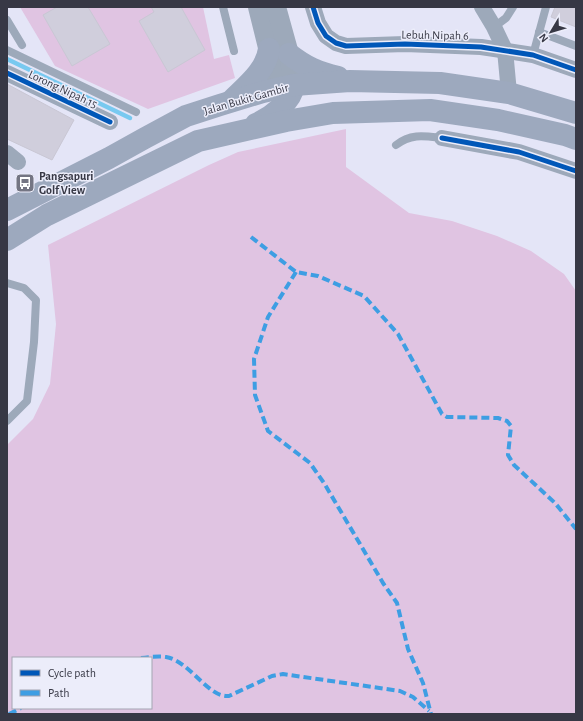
<svg xmlns="http://www.w3.org/2000/svg" width="583" height="721" viewBox="0 0 583 721" font-family="'Alegreya Sans',sans-serif">
	<rect width="100%" height="100%" fill="#e4e5f7"/>
	<g fill="#e0c4e2" fill-rule="evenodd">
		<polygon points="20,7 203,7 214,59 229,55 235,78 148,109 55,66"/>
		<path d="M346,129V167L409,213L452,221L497,236L531,251L564,274L576,291V714H7V445L33,419L50,384L56,324L48,245L209,165L238,152ZM13,658H151V708H13Z"/>
	</g>
	<g fill="none" stroke-linecap="round" stroke-linejoin="round">
		<polyline stroke="#78c9f0" stroke-width="4.5" points="7,59 130,118"/>
	</g>
	<g fill="#d0cedc" stroke="#c9c7d4">
		<polygon points="57,7 88,7 110,44 72,66 43,15"/>
		<polygon points="151,7 181,7 205,50 168,72 139,21 154,12"/>
		<polygon points="555,7 576,7 576,27 551,17"/>
		<polygon points="7,84 74,120 52,160 7,139"/>
	</g>
	<g fill="none" stroke-linecap="round" stroke-linejoin="round">
		<g stroke="#9da9ba" stroke-width="8">
			<polyline points="223,7 234,51"/>
			<polyline points="7,20 22,45"/>
			<polyline points="494,27 506,18 513,7"/>
			<polyline points="539,32 576,46"/>
			<polyline points="7,50 136,112"/>
			<polyline points="533,55 546,7"/>
			<path d="M396,145C411,133 425,136 442,138"/>
			<polyline points="7,283 24,288 36,300 34,342 27,401 7,421"/>
		</g>
		<g stroke="#9da9ba" stroke-width="16">
			<polyline points="313,7 318,23 326,36 336,43 346,46 405,44 481,47 533,55 576,70"/>
			<polyline points="482,7 494,27 505,50 509,93"/>
			<polyline points="7,73 110,122"/>
			<polyline points="442,138 519,152 576,171"/>
			<polyline points="7,153 18,162"/>
		</g>
		<g stroke="#9da9ba" stroke-width="20">
			<polyline points="258,7 278,88"/>
			<polyline points="276,7 289,54 294,85"/>
		</g>
		<g stroke="#9da9be" stroke-width="22">
			<path d="M289,54C306,67 317,72 338,77"/>
			<path d="M231,101C246,86 266,71 269,49"/>
			<path d="M256,124C271,117 292,102 294,85"/>
			<polyline points="7,210 109,158 145,138 186,116 220,105 263,92 294,85 350,81 440,83 509,93 576,113"/>
			<polyline points="7,240 47,215 198,141 286,121 333,113 430,110 498,120 565,135 576,139"/>
		</g>
		<g stroke="#3e9ee3" stroke-width="4" stroke-dasharray="8 4" stroke-linecap="butt">
			<polyline points="251,237 296,272 318,276 364,296 398,334 442,414 447,417 498,418 507,421 511,426 508,455 514,465 555,503 576,529"/>
			<polyline points="296,272 268,317 254,359 255,395 268,431 310,463 324,483 383,583 397,603 408,649 423,683 431,714"/>
			<path d="M141,658C149,657 159,656 166,657C190,661 208,698 229,696L272,676L283,674L400,691L413,697L429,711"/>
			<polyline points="9,714 21,708"/>
		</g>
		<g stroke="#ecedfa" stroke-width="8">
			<g id="cycleway">
				<polyline points="313,7 318,23 326,36 336,43 346,46 405,44 481,47 533,55 576,70"/>
				<polyline points="7,73 110,122"/>
				<polyline points="442,138 519,152 576,171"/>
			</g>
		</g>
		<use href="#cycleway" stroke="#0057b8" stroke-width="5"/>
	</g>
	<defs>
		<g id="bus-square" transform="scale(1)"><rect x="-9" y="-9" width="18" height="18" rx="4" fill="#747583" stroke="#ecedfa"/><path d="M-5-6H5V4H4V6H2V4H-2V6H-4V4H-5ZM-3.5-4V0h7V-4ZM-3.5 1.2v1.5H-2V1.2ZM2 1.2v1.5H3.5V1.2Z" fill="#fff"/></g>
	</defs>
	<g fill-rule="evenodd">
		<use href="#bus-square" x="25" y="183"/>
	</g>
	<g text-anchor="middle" dominant-baseline="central" stroke-width="3" stroke-linejoin="round" paint-order="stroke">
		<g font-size="12" fill="#373845" stroke="#ecedfa">
			<text transform="translate(435 35) rotate(1)">Lebuh Nipah 6</text>
			<text transform="translate(63 89) rotate(25)">Lorong Nipah 15</text>
			<text transform="translate(246 99) rotate(-16)">Jalan Bukit Gambir</text>
		</g>
		<g font-size="12" font-weight="bold" fill="#373845" stroke="#ecedfa" text-anchor="start">
			<text x="39" y="176">Pangsapuri<tspan x="39" dy="14">Golf View</tspan></text>
		</g>
	</g>
	<rect width="583" height="721" fill="none" stroke="#373845" stroke-width="16"/>
	<rect x="12" y="657" width="140" height="52" fill="#ecedfa" stroke="#a4a5b2"/>
	<rect x="20" y="670" width="20" height="6" fill="#0057b8" stroke="#a4a5b2"/>
	<text x="48" y="677" font-size="12" fill="#373845">Cycle path</text>
	<rect x="20" y="690" width="20" height="6" fill="#3e9ee3" stroke="#a4a5b2"/>
	<text x="48" y="697" font-size="12" fill="#373845">Path</text>
	<g transform="translate(551 32) rotate(232)" stroke="#ecedfa" stroke-width="3" paint-order="stroke">
	<path d="M0-3L7 15L0 10L-7 15Z" fill="#373845"/>
	<text y="-6" font-size="11" font-weight="bold" text-anchor="middle" fill="#373845">N</text>
	</g>
</svg>
